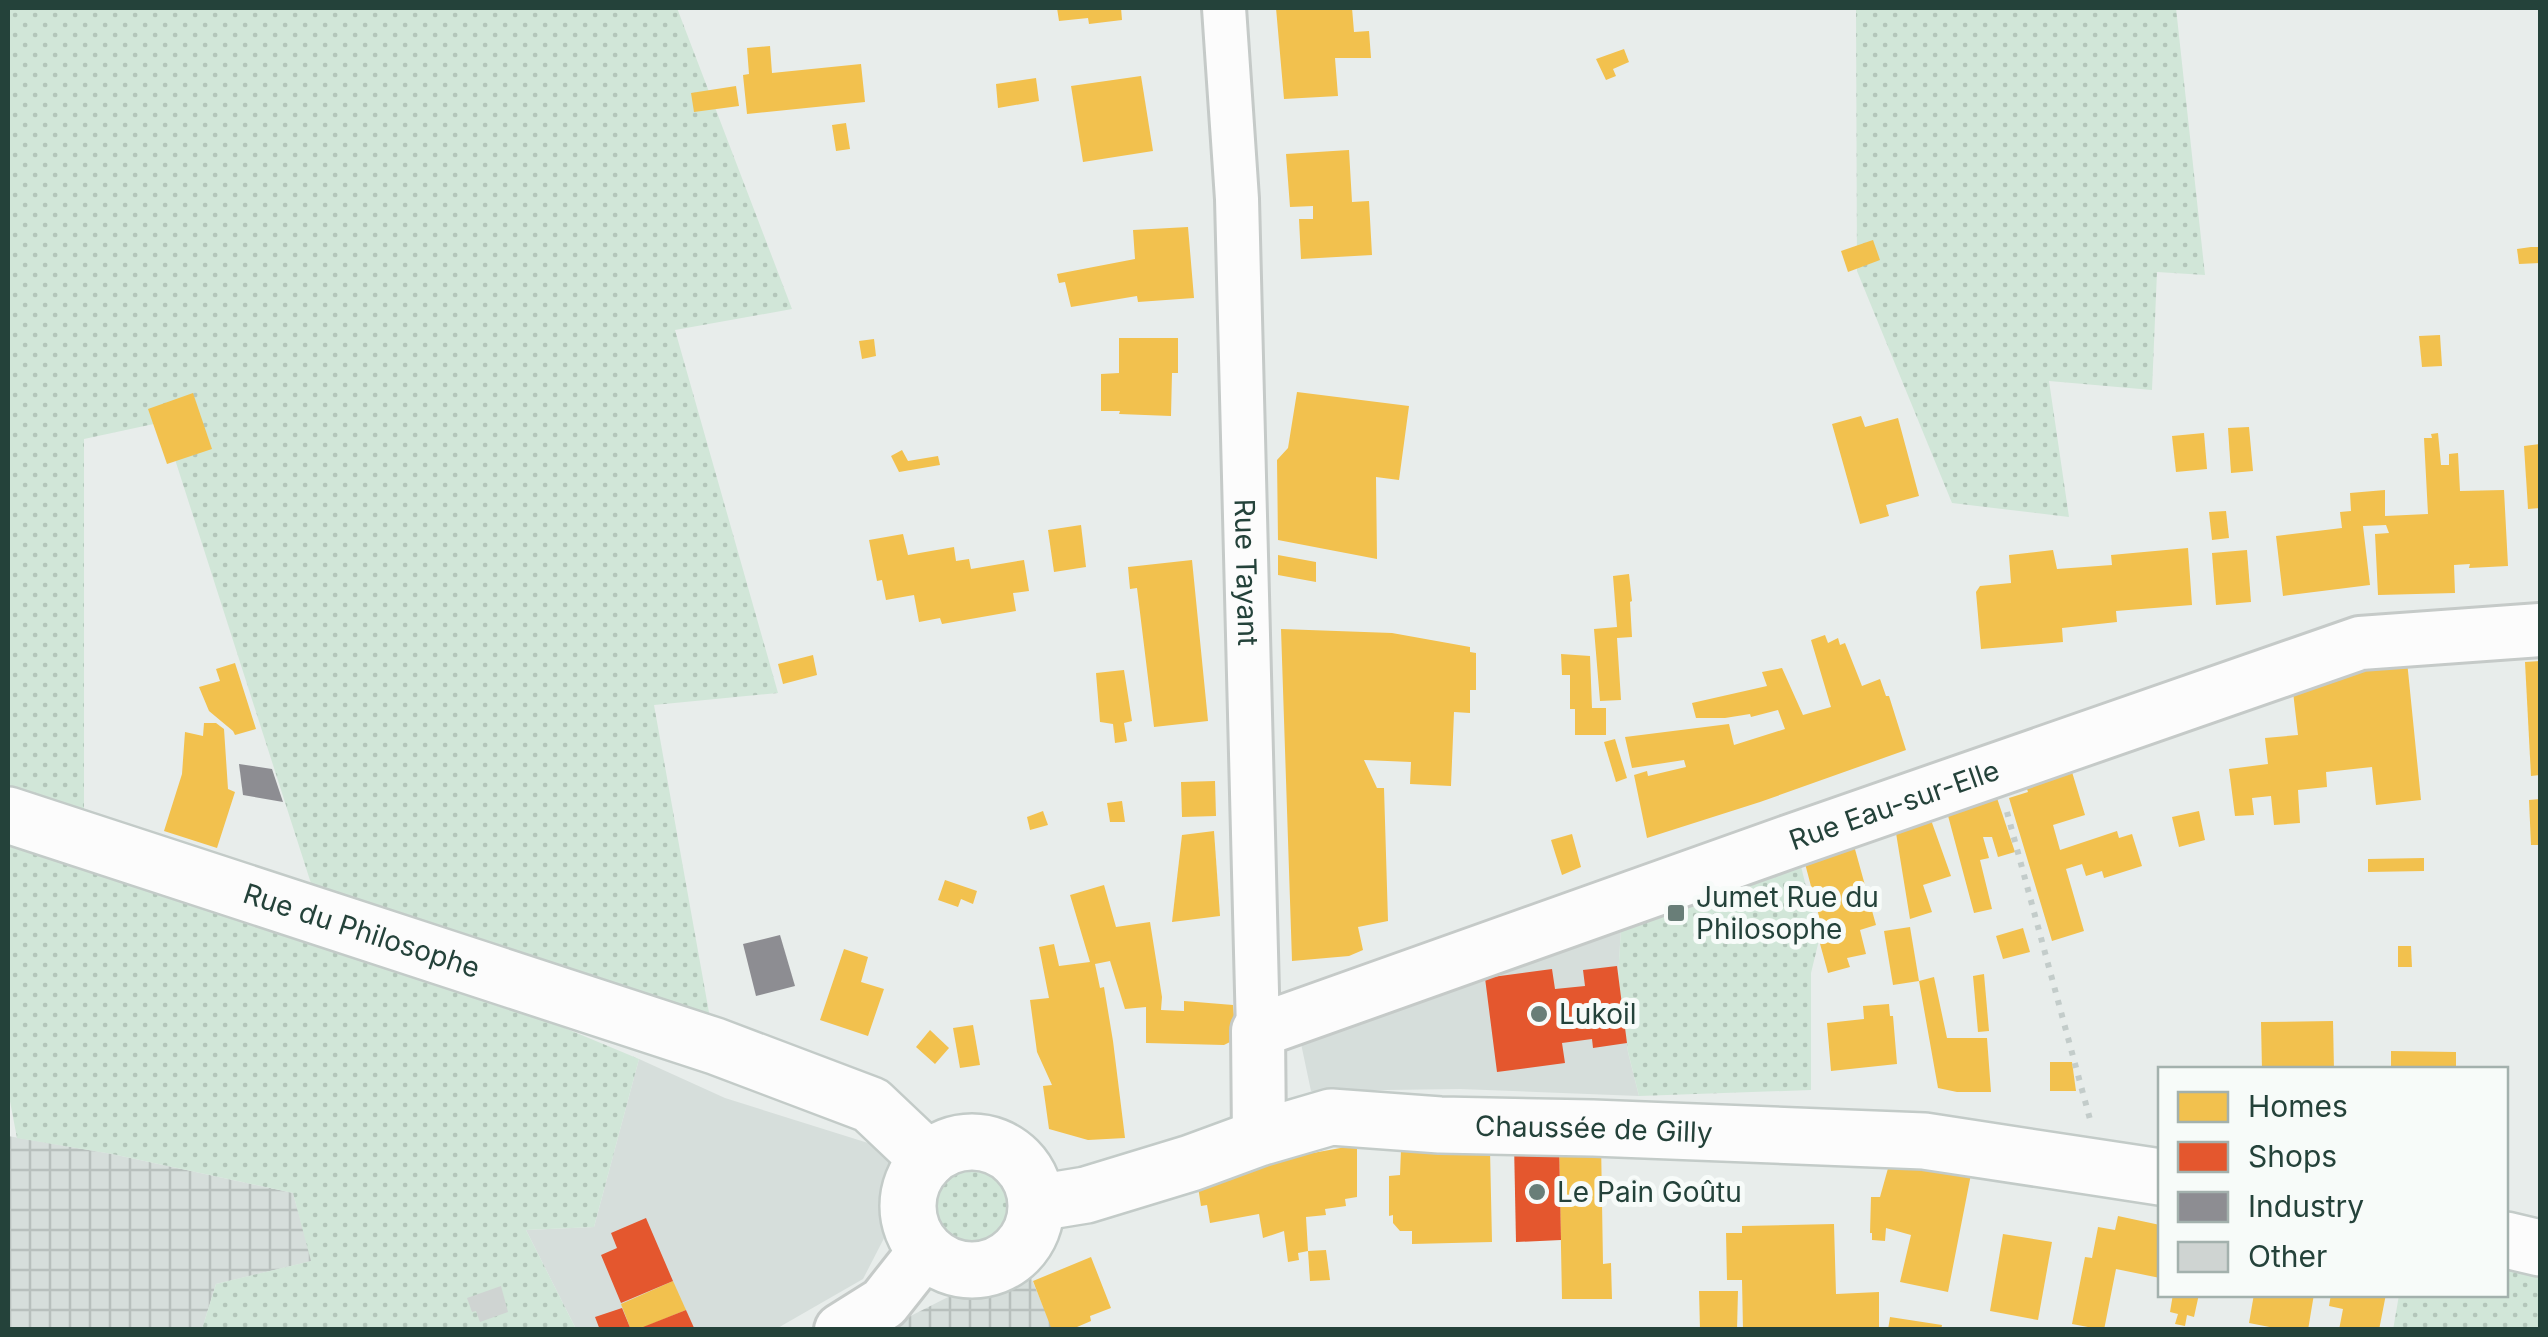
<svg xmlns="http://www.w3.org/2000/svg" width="2548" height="1337" viewBox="0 0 2548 1337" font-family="Inter,sans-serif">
	<defs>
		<pattern id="industrial-grid" width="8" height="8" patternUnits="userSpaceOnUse" patternTransform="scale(2.5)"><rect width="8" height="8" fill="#d6dedb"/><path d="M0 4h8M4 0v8" fill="none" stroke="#b8c0bd"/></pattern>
		<pattern id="grass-dots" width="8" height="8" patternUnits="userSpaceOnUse" patternTransform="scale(2.5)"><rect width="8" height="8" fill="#d1e6d8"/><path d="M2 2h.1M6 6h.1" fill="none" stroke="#b3c6ba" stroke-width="1.8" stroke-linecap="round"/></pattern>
	</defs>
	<rect width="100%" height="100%" fill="#e8edeb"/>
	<g fill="#d6dedb">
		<polygon points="1621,929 1618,977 1628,1052 1639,1096 1460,1089 1311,1091 1299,1034"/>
		<polygon points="639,1059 725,1098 900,1153 896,1215 863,1279 776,1329 576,1329 526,1230 594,1227"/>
	</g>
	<g fill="url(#industrial-grid)">
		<polygon points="8,1136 112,1154 293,1193 312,1261 216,1284 202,1329 8,1329"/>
		<polygon points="1023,1259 1053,1329 883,1330"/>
	</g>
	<g fill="url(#grass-dots)">
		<polygon points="8,8 677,8 792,309 675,330 778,693 654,705 715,1046 316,899 163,422 84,439 84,840 8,806"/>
		<polygon points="1856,8 2176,8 2205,275 2157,272 2152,390 2049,381 2069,517 1952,503 1857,271"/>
		<polygon points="8,842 217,883 639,1059 594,1227 526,1230 576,1329 202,1329 216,1284 311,1261 293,1193 112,1154 17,1138 8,1091"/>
		<polygon points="1799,858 1819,940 1811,973 1811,1090 1639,1096 1628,1052 1618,977 1621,929"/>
		<polygon points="968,1140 991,1144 1011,1154 1030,1177 1037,1203 1032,1232 1020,1249 1004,1263 983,1269 963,1270 938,1260 914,1234 909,1200 916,1176 947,1147"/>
		<polygon points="2506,1240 2540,1248 2540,1329 2393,1330 2399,1295 2506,1294"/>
	</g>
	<g fill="#f2c14e">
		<polygon points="1057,8 1121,8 1122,20 1089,24 1088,18 1059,21"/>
		<polygon points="1276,8 1352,8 1354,32 1369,31 1371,58 1335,58 1338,96 1284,99"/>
		<polygon points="770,46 772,73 861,64 865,102 747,114 743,75 749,74 747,48"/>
		<polygon points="1624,49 1629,62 1613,69 1616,76 1606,80 1596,59"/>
		<polygon points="1141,76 1153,151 1083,162 1071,86"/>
		<polygon points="1036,78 1039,101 998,108 996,84"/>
		<polygon points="736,86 739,106 694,112 691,93"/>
		<polygon points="846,123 850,149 836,151 832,125"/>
		<polygon points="1349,150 1352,202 1369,201 1372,255 1301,259 1299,219 1313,219 1313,206 1290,207 1286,154"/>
		<polygon points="1188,227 1194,298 1138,302 1137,296 1071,307 1065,282 1059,283 1057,274 1135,259 1133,230"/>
		<polygon points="1873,240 1880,260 1848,272 1841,251"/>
		<polygon points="2531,247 2540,247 2540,263 2519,264 2517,249"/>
		<polygon points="2440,335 2442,366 2422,367 2419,336"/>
		<polygon points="1119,338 1178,338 1178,373 1172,373 1171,416 1119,414 1120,411 1101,411 1101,374 1119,373"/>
		<polygon points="874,339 876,356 862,359 859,341"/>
		<polygon points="1297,392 1409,406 1399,480 1376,477 1377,559 1278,540 1277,460 1288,448"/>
		<polygon points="193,393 212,449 167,464 148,409"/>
		<polygon points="1861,416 1865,427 1898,418 1919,496 1886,505 1889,516 1860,524 1832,424"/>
		<polygon points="2249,427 2253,471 2231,473 2228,428"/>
		<polygon points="2204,433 2207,469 2176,472 2172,436"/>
		<polygon points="2438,433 2441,465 2449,465 2449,454 2458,453 2460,491 2504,490 2508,566 2469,568 2470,564 2454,565 2455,593 2378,595 2375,534 2389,533 2386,525 2363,526 2370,585 2283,596 2276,536 2342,528 2340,512 2351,511 2350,493 2385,490 2385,516 2428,514 2424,438 2432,438 2431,434"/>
		<polygon points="2540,444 2540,508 2528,509 2524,446"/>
		<polygon points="902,450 908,461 938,456 940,465 899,472 891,456"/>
		<polygon points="2226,511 2229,538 2212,540 2209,512"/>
		<polygon points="1081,525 1086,567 1054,572 1048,530"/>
		<polygon points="903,534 908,555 954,547 956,561 969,559 971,569 1024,560 1029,591 1013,593 1016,611 942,624 940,618 919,622 914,595 886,600 882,580 877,581 869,540"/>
		<polygon points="2188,548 2192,605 2116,611 2117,622 2062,628 2063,642 1981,649 1976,592 1980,586 2011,583 2009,555 2053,550 2057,569 2112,565 2111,555"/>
		<polygon points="2247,550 2251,602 2216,605 2212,553"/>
		<polygon points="1278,555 1316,562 1316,582 1278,575"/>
		<polygon points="1192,560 1208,721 1154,727 1137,588 1130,589 1128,567"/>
		<polygon points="1629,574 1632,601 1630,602 1632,637 1617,638 1621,700 1600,701 1594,629 1617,627 1613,576"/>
		<polygon points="1281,629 1392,633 1470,647 1470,652 1476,653 1476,690 1470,690 1470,713 1454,712 1451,786 1410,784 1411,762 1364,760 1377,788 1384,788 1388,921 1358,927 1363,950 1349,956 1292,961"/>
		<polygon points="1825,635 1828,643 1838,638 1840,645 1845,643 1862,686 1880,679 1886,696 1889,696 1906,750 1760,802 1647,838 1634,775 1647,771 1648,776 1686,767 1684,760 1632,768 1625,737 1729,724 1734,745 1785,729 1778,710 1751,717 1750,714 1725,718 1696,718 1692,703 1767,686 1762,672 1782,668 1803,715 1831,707 1811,640"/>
		<polygon points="1561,654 1590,656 1592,708 1606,708 1606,735 1575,735 1575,709 1570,709 1570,675 1562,675"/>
		<polygon points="813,655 817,675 783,684 778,664"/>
		<polygon points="2407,661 2421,800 2376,805 2372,767 2326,772 2327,787 2298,790 2300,823 2274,825 2271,796 2252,798 2254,815 2235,816 2229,769 2268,764 2265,738 2298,735 2292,683"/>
		<polygon points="2540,661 2540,775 2531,776 2525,662"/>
		<polygon points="235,663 256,729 235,735 233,731 209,711 199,687 220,681 216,669"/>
		<polygon points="1124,670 1132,721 1124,723 1127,741 1115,743 1113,724 1100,722 1096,673"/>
		<polygon points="204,723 216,723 224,729 228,789 235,792 217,848 164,831 182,774 185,732 203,736"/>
		<polygon points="1615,739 1627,778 1616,782 1604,742"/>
		<polygon points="2072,772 2085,815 2053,825 2060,850 2117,831 2119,838 2132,834 2142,866 2104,878 2102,871 2086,876 2082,864 2066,869 2084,931 2052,941 2009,798 2028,792 2026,786"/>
		<polygon points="1215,781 1216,816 1182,817 1181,782"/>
		<polygon points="1996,795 2015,852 1998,857 1992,837 1983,837 1989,858 1980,860 1992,909 1974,913 1947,812"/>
		<polygon points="2540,799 2540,845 2531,845 2529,800"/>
		<polygon points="1122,801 1125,822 1110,822 1107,803"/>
		<polygon points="1043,811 1048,825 1030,830 1027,817"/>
		<polygon points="2199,811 2205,840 2179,847 2172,817"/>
		<polygon points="1931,820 1951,876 1923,885 1932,912 1910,919 1896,833"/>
		<polygon points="1214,831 1220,916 1172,922 1182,835"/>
		<polygon points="1572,834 1581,867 1562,875 1551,840"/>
		<polygon points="1853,842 1876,925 1860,930 1866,954 1847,958 1850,967 1828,973 1819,940 1825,939 1803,856"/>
		<polygon points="2424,858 2424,871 2368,872 2368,859"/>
		<polygon points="945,880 977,891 973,904 961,899 958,907 938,900"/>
		<polygon points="1104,885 1116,927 1150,922 1162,997 1161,1010 1184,1011 1184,1001 1233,1005 1236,1039 1224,1045 1146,1043 1146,1007 1125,1009 1110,961 1095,964 1100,988 1104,987 1113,1041 1125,1138 1088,1140 1049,1129 1043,1086 1052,1085 1037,1052 1030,1000 1049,998 1039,947 1054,944 1059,966 1090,962 1070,895"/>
		<polygon points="1910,927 1919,981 1893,985 1884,931"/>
		<polygon points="2023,928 2030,952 2003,959 1996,936"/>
		<polygon points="2398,946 2411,946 2412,967 2398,967"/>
		<polygon points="844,949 868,957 861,982 884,989 868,1036 820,1020"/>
		<polygon points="1984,974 1989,1031 1978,1032 1973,976"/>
		<polygon points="1934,977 1947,1038 1987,1038 1991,1092 1957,1092 1938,1088 1919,981"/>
		<polygon points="1889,1004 1890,1016 1893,1016 1897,1064 1831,1071 1827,1023 1864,1019 1863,1006"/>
		<polygon points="2333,1021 2334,1070 2262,1070 2261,1022"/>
		<polygon points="973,1025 980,1065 960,1068 953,1028"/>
		<polygon points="930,1030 949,1048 935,1064 916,1047"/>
		<polygon points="2391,1051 2456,1052 2456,1070 2391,1070"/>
		<polygon points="2050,1062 2072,1062 2076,1091 2050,1091"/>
		<polygon points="1601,1141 1603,1264 1611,1263 1612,1299 1562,1299 1559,1142"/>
		<polygon points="1357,1145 1357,1197 1345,1199 1346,1206 1325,1209 1326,1215 1306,1217 1308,1251 1298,1253 1299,1260 1288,1262 1284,1231 1263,1238 1259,1214 1210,1223 1207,1205 1201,1206 1196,1174"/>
		<polygon points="1401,1150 1490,1150 1492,1242 1412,1244 1412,1231 1400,1231 1393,1223 1393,1215 1389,1216 1389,1176 1400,1175"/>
		<polygon points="1892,1154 1973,1164 1948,1292 1900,1282 1911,1235 1886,1228 1885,1241 1872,1240 1872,1233 1870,1233 1871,1197 1880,1197"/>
		<polygon points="2118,1216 2160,1225 2160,1278 2116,1269 2104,1330 2072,1324 2085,1257 2092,1258 2098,1227 2115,1230"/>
		<polygon points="1834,1224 1836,1294 1879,1292 1879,1330 1743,1330 1742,1280 1727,1280 1726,1233 1742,1233 1742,1226"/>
		<polygon points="2003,1234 2052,1242 2038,1320 1990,1311"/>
		<polygon points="1326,1250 1330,1280 1310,1281 1308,1251"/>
		<polygon points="1091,1257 1111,1308 1090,1316 1091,1321 1070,1330 1052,1330 1033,1281"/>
		<polygon points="673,1281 686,1310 637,1330 631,1330 621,1304"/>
		<polygon points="1699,1291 1738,1291 1737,1330 1700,1330"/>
		<polygon points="2173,1294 2199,1294 2194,1317 2187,1315 2185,1326 2175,1324 2178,1314 2170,1312"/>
		<polygon points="2254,1294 2314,1294 2308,1330 2285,1330 2249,1323"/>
		<polygon points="2331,1294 2386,1294 2379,1330 2339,1330 2343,1309 2329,1306"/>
		<polygon points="1890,1317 1942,1325 1941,1330 1888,1330"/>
	</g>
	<g fill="#e4572e">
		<polygon points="1617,966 1627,1043 1593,1048 1592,1039 1562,1043 1565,1063 1497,1072 1485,978 1552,969 1555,989 1585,986 1583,970"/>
		<polygon points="1559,1142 1561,1240 1516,1242 1514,1143"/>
		<polygon points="646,1218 673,1281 621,1303 601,1255 617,1248 611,1233"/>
		<polygon points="622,1308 631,1330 600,1330 595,1317"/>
		<polygon points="686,1310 695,1330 638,1330 638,1329"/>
	</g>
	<g fill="#8d8d92">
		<polygon points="239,764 272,769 283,802 243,795"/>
		<polygon points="780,935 795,986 756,996 743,944"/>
	</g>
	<polygon fill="#cfd4d2" points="501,1286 508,1312 480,1322 476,1311 472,1312 467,1298"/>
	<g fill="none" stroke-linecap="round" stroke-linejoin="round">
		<g stroke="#c5cac8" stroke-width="48">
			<g id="minor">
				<path id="s1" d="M1224,8L1237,199L1258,1031"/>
			</g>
		</g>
		<g stroke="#c5cac8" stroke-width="58">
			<g id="tertiary">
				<path id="s2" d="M1259,1138L1258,1031L1791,841L2360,643L2540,630"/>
				<polyline points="841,1330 884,1303 925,1251"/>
			</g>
		</g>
		<g stroke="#c3cbc8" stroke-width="60">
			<g id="secondary">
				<path id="s3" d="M8,815L715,1046L871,1105L928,1159"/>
				<circle cx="972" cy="1206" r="64"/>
				<path id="s4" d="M1037,1203L1086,1195L1191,1163L1259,1138L1331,1117L1440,1125L1593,1128L1924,1141L2160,1177"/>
				<polyline points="2506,1240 2540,1248"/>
			</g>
		</g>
		<polyline stroke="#c3ccca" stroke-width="6" stroke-dasharray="5 8" stroke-linecap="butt" points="2007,812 2091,1123"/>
		<use href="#minor" stroke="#fcfcfc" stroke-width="42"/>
		<use href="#tertiary" stroke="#fcfcfc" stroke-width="52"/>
		<use href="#secondary" stroke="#fcfcfc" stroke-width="55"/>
	</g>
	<g fill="#697e78" stroke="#f7fbf9" stroke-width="4">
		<rect x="1666" y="903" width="20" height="20" rx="5"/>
		<circle cx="1539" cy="1014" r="10"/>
		<circle cx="1537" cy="1192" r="10"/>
	</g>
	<g text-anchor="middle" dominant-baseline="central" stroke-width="10" stroke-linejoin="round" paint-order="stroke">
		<g font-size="28" fill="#24423a" stroke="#f7fbf9">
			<text stroke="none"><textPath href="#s1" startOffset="565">Rue Tayant</textPath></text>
			<text stroke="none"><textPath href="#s2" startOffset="782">Rue Eau-sur-Elle</textPath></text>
			<text stroke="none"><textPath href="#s3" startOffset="372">Rue du Philosophe</textPath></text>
			<text stroke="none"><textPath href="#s4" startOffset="570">Chaussée de Gilly</textPath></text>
		</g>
		<g font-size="28" fill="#24423a" stroke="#f7fbf9" text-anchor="start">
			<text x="1696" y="897">Jumet Rue du<tspan x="1696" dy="32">Philosophe</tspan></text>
			<text x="1559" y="1014">Lukoil</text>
			<text x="1557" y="1192">Le Pain Goûtu</text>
		</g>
	</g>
	<rect width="2548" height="1337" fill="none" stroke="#24423a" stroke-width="20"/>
	<rect x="2158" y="1067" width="350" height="230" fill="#f7fbf9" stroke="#a3b1ad" stroke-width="2.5"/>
	<rect x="2178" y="1092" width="50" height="30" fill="#f2c14e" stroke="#a3b1ad" stroke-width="2.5"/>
	<text x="2248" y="1117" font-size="30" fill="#24423a">Homes</text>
	<rect x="2178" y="1142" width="50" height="30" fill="#e4572e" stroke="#a3b1ad" stroke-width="2.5"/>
	<text x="2248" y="1167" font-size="30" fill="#24423a">Shops</text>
	<rect x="2178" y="1192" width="50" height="30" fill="#8d8d92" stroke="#a3b1ad" stroke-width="2.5"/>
	<text x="2248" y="1217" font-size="30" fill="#24423a">Industry</text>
	<rect x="2178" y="1242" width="50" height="30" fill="#cfd4d2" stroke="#a3b1ad" stroke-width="2.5"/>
	<text x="2248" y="1267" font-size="30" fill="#24423a">Other</text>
</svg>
